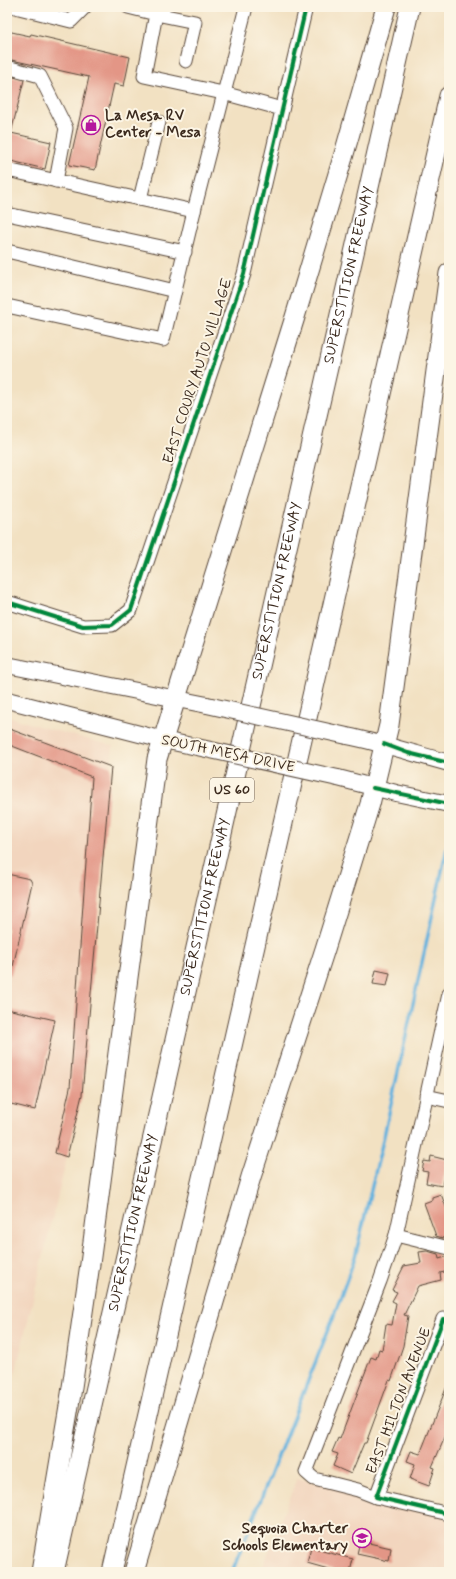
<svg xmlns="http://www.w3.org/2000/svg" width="456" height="1579" viewBox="0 0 456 1579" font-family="Mynerve,sans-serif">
	<rect width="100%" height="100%" fill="#fcf5e5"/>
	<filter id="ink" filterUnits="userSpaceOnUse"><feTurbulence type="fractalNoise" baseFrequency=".025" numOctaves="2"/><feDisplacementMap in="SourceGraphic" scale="8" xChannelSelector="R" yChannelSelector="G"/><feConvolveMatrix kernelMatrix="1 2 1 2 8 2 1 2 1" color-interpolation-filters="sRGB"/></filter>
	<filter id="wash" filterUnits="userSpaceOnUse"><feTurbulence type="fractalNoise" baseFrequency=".012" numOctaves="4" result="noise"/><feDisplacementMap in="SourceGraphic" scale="16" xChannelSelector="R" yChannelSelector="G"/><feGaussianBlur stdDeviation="0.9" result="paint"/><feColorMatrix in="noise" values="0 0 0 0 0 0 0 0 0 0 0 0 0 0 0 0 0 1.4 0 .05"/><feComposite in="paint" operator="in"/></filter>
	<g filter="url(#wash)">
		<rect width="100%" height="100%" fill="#f2e1c2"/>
		<g fill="#f2d5be">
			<polygon points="7,716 38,726 113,746 82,1095 15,1374 7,1372"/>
			<polygon points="297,1478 449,1514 449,1561 447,1572 261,1572"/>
		</g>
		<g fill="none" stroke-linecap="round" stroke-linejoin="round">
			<polyline stroke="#65b2de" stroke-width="3.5" points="232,1572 333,1318 355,1257 384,1136 449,839"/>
		</g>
		<g id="blocks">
			<g fill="#e39686">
				<polygon points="7,31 30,36 31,34 130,57 124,86 114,84 95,170 69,165 89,77 7,59"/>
				<polygon points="7,75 24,80 11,133 51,142 45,169 7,160"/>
				<polygon points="7,728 111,767 82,1095 67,1157 55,1153 70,1088 92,777 7,744"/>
				<polygon points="7,874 30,879 32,883 11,975 7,974"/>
				<polygon points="376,970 390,973 387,986 373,984"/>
				<polygon points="7,1009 55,1020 35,1110 7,1103"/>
				<polygon points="431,1156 447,1160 442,1186 426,1183 428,1172 422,1171 424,1161 430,1162"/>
				<polygon points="441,1194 446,1207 449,1206 449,1236 443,1238 436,1236 424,1203 432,1200 432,1197"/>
				<polygon points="427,1251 438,1254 439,1259 449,1256 449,1271 440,1273 441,1280 418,1286 404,1315 408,1316 403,1346 391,1381 389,1380 366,1443 364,1443 351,1474 333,1466 338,1454 332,1452 338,1438 340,1439 371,1357 376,1359 379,1349 382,1350 386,1324 392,1325 396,1303 392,1301 397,1292 392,1290 404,1266 421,1263 419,1252"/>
				<polygon points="449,1381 449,1421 446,1429 448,1430 432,1467 435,1468 429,1486 410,1479 415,1464 407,1461 411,1451 420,1454"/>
				<polygon points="360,1541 391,1548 389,1561 357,1554"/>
				<polygon points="311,1548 353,1559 350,1572 332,1572 332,1570 307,1563"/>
			</g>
		</g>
	</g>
	<g filter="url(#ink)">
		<use href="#blocks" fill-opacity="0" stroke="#564537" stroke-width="1"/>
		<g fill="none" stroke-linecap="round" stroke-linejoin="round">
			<g stroke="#564537" stroke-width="15">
				<g id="minor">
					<polyline points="15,7 71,21 85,7"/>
					<polyline points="128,7 156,14 144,76 223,93 282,109"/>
					<polyline points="156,14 195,22 186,61"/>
					<polyline points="7,67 40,76 66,128 56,181"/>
					<polyline points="7,170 194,211 246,7"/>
					<polyline points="140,199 159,122"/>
					<polyline points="7,214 185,252"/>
					<polyline points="7,251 175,291"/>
					<polyline points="7,306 163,340 194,211"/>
					<polyline points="7,602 83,626 112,625 131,610 244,274 306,7"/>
					<polyline points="449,994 396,1235 380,1281 306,1472 314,1479 358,1490 376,1497 449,1514"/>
					<polyline points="426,1096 449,1101"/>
					<polyline points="396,1235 449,1248"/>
					<polyline points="376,1497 443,1319 449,1320"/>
				</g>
			</g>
			<g stroke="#564537" stroke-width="18">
				<g id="major">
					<polyline points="7,665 207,705"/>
					<polyline points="7,700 163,740 197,747"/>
					<path d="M347,736C382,743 415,754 449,763"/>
					<polyline points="338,778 396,793 449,804"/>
				</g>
			</g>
			<g stroke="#564537" stroke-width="21">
				<g id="highway">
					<polyline points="41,1572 71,1394 90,1264 157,759 295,317 344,154 386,7"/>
					<path id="s1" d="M54,1572L410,7"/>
					<polyline points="112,1572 449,96"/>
					<polyline points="134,1572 251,1177 325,949 370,804 389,725 449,273"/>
				</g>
			</g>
			<use href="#minor" stroke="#fff" stroke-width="13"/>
			<use href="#major" stroke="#fff" stroke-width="16"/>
			<use href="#highway" stroke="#fff" stroke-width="19"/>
			<g stroke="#564537" stroke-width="18" stroke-linecap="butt">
				<g id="major-bridge">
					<polyline points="207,705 347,736"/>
					<polyline points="197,747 338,778"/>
				</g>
			</g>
			<use href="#major-bridge" stroke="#fff" stroke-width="16"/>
			<g stroke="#fcf5e5" stroke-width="6">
				<g id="cycleway">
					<polyline points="7,602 83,626 112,625 131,610 244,274 306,7"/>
					<polyline points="384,744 408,753 449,763"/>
					<polyline points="373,788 449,804"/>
					<polyline points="449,1320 443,1319 376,1497 449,1514"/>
				</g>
			</g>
			<use href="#cycleway" stroke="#00873e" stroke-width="4"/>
		</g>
	</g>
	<defs>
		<g id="shop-ring" transform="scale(1)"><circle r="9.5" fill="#fcf5e5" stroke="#b5179e" stroke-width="1.5"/><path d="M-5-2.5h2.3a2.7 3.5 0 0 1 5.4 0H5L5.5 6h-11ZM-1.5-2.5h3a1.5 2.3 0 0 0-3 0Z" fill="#b5179e"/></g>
		<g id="school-ring" transform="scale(1)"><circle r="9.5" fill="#fcf5e5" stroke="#b5179e" stroke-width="1.5"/><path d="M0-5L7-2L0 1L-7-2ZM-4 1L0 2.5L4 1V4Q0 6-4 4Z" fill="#b5179e"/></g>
	</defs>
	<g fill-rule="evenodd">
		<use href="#shop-ring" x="91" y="125"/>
		<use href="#school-ring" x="362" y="1538"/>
	</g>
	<g text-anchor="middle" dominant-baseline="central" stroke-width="4" stroke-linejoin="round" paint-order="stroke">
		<rect fill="#fcf5e5" stroke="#75675a" stroke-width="1" x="210" y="778" width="44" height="24" rx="3"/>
		<g font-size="14" font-weight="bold" fill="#3b2a1e">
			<text x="232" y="790">US 60</text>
		</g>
		<g font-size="15" font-weight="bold" fill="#3b2a1e" stroke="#fcf5e5" text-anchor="start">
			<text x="105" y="116">La Mesa RV<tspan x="105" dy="17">Center - Mesa</tspan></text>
			<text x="348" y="1529" text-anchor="end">Sequoia Charter<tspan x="348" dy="17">Schools Elementary</tspan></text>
		</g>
		<g font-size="15" fill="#3b2a1e" stroke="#fcf5e5">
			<text stroke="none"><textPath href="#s1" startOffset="1330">SUPERSTITION FREEWAY</textPath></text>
			<text transform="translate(198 371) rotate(-72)">EAST COURY AUTO VILLAGE</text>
			<text stroke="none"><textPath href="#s1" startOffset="1006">SUPERSTITION FREEWAY</textPath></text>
			<text transform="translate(228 754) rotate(12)">SOUTH MESA DRIVE</text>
			<text stroke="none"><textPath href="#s1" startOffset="682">SUPERSTITION FREEWAY</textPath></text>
			<text stroke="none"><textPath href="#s1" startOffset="358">SUPERSTITION FREEWAY</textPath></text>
			<text transform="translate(399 1401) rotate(-69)">EAST HILTON AVENUE</text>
		</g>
	</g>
	<rect width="456" height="1579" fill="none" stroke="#fcf5e5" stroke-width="24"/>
</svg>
